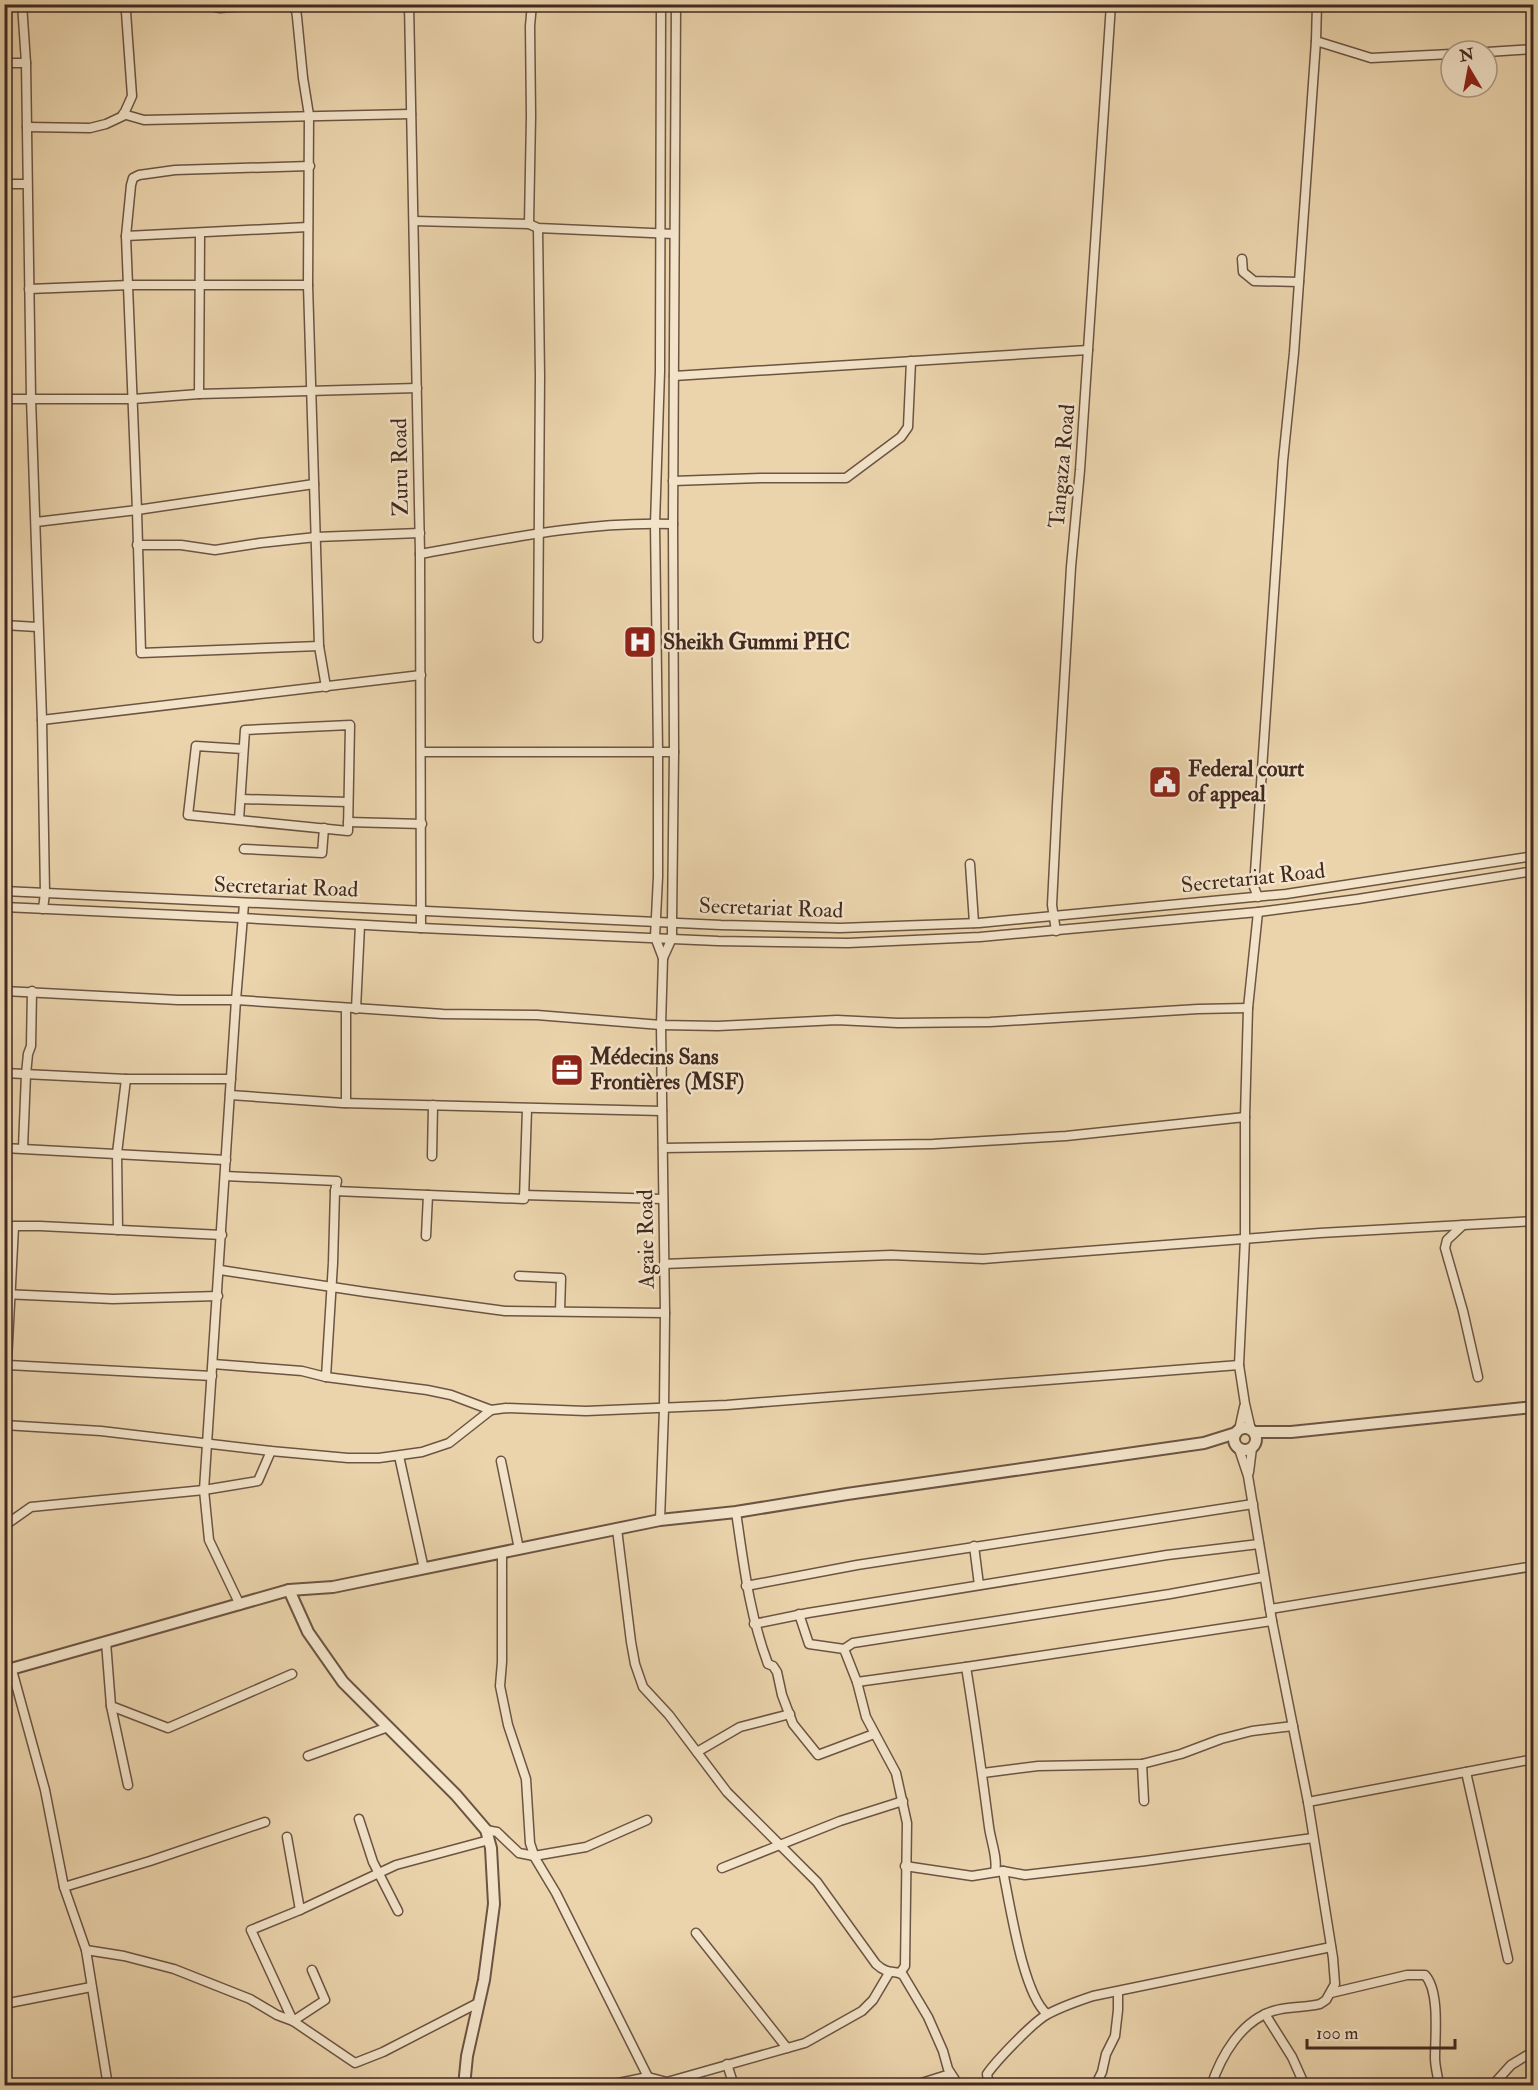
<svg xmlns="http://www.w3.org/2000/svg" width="1538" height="2090" viewBox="0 0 1538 2090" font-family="'IM FELL Double Pica',serif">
	<rect width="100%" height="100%" fill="#ebd4ac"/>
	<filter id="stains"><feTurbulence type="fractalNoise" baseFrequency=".00333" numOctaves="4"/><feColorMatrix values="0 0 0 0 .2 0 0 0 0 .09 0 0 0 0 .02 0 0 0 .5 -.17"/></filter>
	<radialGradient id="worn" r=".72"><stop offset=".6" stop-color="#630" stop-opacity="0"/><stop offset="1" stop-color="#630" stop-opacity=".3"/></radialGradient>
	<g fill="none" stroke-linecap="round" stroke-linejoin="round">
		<g stroke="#6c5443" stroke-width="11">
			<g id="minor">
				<polyline points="22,4 26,63 31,398 42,720 45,893 43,909"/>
				<polyline points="199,4 220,8 270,4"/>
				<polyline points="409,4 420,554 421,928"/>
				<polyline points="22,7 41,4"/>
				<polyline points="1316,41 1371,58 1451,54"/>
				<polyline points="1487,52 1534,49"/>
				<polyline points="4,63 26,63"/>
				<polyline points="123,114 144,120 411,114"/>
				<polyline points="27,127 90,128 106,124 123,116 132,96 126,12 130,4"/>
				<polyline points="4,184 27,184"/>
				<polyline points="414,221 529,224 538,228 674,234"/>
				<polyline points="529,224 531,116 530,26 532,4"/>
				<polyline points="126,236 308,227"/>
				<polyline points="1242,259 1243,272 1254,281 1299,282"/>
				<polyline points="308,285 319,646 326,687"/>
				<polyline points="29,289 130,285 308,285 309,115 303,78 297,17 296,10 288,4"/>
				<polyline points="674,376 1088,350"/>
				<polyline points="199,394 200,234"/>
				<polyline points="4,399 133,399 199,394 417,388"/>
				<polyline points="673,481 760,478 846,478 901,437 908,427 911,361"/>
				<polyline points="314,484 137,510 141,653 319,646"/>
				<polyline points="36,522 137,510 126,236 131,185 133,178 139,175 175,170 310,166"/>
				<polyline points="137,545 181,545 215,550 260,543 316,537 420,533"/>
				<path d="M420,554C504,539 588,521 673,524"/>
				<polyline points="4,625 37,627"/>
				<polyline points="538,638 540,376 538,228"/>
				<polyline points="42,720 421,675"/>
				<polyline points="422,752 674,752"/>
				<polyline points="241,799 348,802"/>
				<polyline points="239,820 245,730 350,725 348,831 188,815 196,746 243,749"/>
				<polyline points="348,822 422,824"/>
				<polyline points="244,849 322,853 324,828"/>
				<polyline points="970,864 974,923"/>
				<polyline points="4,891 721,925 840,928 979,923 1286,894 1534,856"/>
				<polyline points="1258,897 1254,887 1283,461 1294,353 1316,41 1317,4"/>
				<polyline points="4,907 242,918 421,928 718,941 848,943 980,937 1258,912 1358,899 1534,871"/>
				<polyline points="1056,931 1052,905 1057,805 1071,567 1080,470 1111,4"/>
				<polyline points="663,958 672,938 672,922 674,752 673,524 676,4"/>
				<polyline points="4,991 178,1000 236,1000 443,1014 537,1015 661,1025 718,1026 837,1020 898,1023 990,1022 1198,1009 1248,1008"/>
				<polyline points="346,1008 346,1103"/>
				<polyline points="356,1009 360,925"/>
				<polyline points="4,1073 126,1079 231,1079"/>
				<polyline points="230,1095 342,1103 662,1111"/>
				<polyline points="4,1148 226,1160"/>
				<polyline points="23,1148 26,1074 28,1054 31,1046 32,991"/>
				<polyline points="663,1148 933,1144 1066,1136 1245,1117"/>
				<polyline points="432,1156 433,1105"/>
				<polyline points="225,1176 337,1181 335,1191 333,1263 326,1377"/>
				<polyline points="335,1191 524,1199 527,1109"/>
				<polyline points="524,1195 663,1199"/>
				<polyline points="1463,1225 1447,1240 1445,1248 1463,1311 1478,1377"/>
				<polyline points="4,1226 40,1226 222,1235"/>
				<polyline points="118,1230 117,1153 126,1079"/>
				<polyline points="426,1236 428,1195"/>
				<polyline points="664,1264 891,1255 983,1259 1320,1233 1534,1221"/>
				<polyline points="220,1270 365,1292 505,1311 665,1313"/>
				<polyline points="519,1276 561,1278 560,1311"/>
				<polyline points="4,1294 113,1299 218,1296"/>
				<polyline points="213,1364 302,1371 326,1377 427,1390 451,1395 491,1410 506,1408 586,1411 727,1405 1239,1365"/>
				<polyline points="8,1365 212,1376"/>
				<polyline points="4,1419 14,1227"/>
				<polyline points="4,1425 101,1431 271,1451 348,1458 379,1458 422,1452 449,1443 491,1410"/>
				<polyline points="1239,1430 1244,1407"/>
				<polyline points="1251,1430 1245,1404 1239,1365 1245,1239 1245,1117 1248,1008 1258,912"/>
				<polyline points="399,1456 424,1569"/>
				<polyline points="501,1461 519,1549"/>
				<polyline points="1249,1472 1252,1448"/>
				<path d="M736,1512C744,1566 749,1613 768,1664L773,1666L777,1672L782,1695L793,1724L818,1755L874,1734"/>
				<polyline points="660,1520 664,1409 665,1313 661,1025 663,958 655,937 658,877 658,752 655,524 660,371 661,4"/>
				<polyline points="4,1526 31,1507 204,1490 258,1481 271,1451"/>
				<path d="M617,1529L631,1642L635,1664L643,1687L669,1715L727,1792L817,1882L876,1964C889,1976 894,1969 903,1975L928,2017L943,2051L948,2069L959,2086"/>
				<polyline points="974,1546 979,1585"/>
				<polyline points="502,1553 502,1662 500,1686 508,1725 526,1779 530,1843 535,1858 556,1893 648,2077"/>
				<polyline points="746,1586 857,1565 1253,1504"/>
				<polyline points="240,1605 209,1540 204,1490 236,1000 244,904"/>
				<polyline points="1270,1609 1534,1566"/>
				<polyline points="799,1614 809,1644 844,1649 857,1682 866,1717 896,1773 907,1823 905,1966 900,1973"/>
				<polyline points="754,1624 808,1613 1167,1555 1259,1544"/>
				<polyline points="106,1642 111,1706 168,1728 292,1674"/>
				<polyline points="844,1649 853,1643 1170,1594 1264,1577"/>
				<path d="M966,1667C975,1721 982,1774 989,1827C991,1842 998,1858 995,1872"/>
				<polyline points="12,1670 45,1790 64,1887 86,1950 108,2086"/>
				<polyline points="857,1682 966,1667 1272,1621"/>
				<polyline points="111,1706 128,1785"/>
				<polyline points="697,1752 740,1727 790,1714"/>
				<polyline points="308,1756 388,1727"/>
				<polyline points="1142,1764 1144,1801"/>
				<polyline points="1466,1772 1508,1959"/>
				<polyline points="983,1773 1038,1766 1142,1764 1181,1754 1221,1739 1252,1731 1293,1726"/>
				<polyline points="1308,1802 1534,1759"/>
				<polyline points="359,1819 373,1862 398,1911"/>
				<polyline points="486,1830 497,1832 519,1853 534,1856 586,1847 647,1820"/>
				<polyline points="287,1837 300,1910"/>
				<polyline points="905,1866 972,1876 1003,1871 1025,1875 1145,1861 1313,1838"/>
				<polyline points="722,1868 840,1821 903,1801"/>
				<path d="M1003,1871C1010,1905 1023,1994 1047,2014"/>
				<polyline points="64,1887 150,1861 265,1822"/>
				<polyline points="696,1933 787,2048"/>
				<polyline points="86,1950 124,1956 174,1969 250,1999 277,2015 293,2021 355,2063 383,2052 478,2003"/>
				<polyline points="312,1970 325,2000 293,2021 251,1930 300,1910 396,1865 489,1840"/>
				<path d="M1331,1993L1407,1975H1425C1440,1991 1435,2036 1435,2058C1435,2067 1438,2076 1439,2086"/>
				<polyline points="4,2004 91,1987"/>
				<polyline points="1265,2014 1292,2057 1305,2086"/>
				<polyline points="727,2064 734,2086"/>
				<polyline points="518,2086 525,2086"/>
				<polyline points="604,2086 648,2077 667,2082 805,2043 862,2011 873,2000 889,1973"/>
				<polyline points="912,2086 950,2074"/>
				<path d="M989,2086L987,2074C997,2060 1034,2021 1048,2014C1063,2006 1078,2001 1093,1996L1331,1947"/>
				<polyline points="1095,2086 1102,2072 1106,2054 1115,2036 1118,2010 1118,1992"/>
				<path d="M1211,2086C1221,2056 1241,2021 1273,2011C1288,2006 1305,2008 1320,2004L1326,2000L1335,1984L1333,1958L1308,1802L1272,1621L1248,1476L1239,1449"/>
				<polyline points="1492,2086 1511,2065 1534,2051"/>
			</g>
		</g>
		<g stroke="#6c5443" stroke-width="14">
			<g id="tertiary">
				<circle cx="1245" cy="1439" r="11"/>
				<polyline points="1254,1432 1291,1432 1534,1407"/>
				<polyline points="289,1590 308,1632 343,1682 456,1795 486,1830 491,1848 494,1904 484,1980 467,2056 464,2086"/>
				<polyline points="4,1671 289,1590 333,1587 660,1520 736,1512 847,1494 1204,1443 1236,1433"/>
			</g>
		</g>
		<use href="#minor" stroke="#f2e3c9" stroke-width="8"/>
		<use href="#tertiary" stroke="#f2e3c9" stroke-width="10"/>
	</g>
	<defs>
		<g id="hospital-square" transform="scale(1.725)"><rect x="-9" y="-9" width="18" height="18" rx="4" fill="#8f2418" stroke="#f2e3c9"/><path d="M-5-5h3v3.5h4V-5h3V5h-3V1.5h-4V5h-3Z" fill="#fff"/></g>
		<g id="civic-square" transform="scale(1.725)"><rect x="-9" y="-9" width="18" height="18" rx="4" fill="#8f2418" stroke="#f2e3c9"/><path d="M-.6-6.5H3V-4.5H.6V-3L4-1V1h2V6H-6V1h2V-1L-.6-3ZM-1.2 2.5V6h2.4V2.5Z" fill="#fff"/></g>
		<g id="office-square" transform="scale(1.725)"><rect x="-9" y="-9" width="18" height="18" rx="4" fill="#8f2418" stroke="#f2e3c9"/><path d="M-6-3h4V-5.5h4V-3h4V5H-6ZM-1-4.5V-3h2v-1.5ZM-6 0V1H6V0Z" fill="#fff"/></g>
	</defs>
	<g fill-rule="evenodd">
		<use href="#hospital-square" x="640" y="642"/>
		<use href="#civic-square" x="1165" y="782"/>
		<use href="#office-square" x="567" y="1070"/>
	</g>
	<g text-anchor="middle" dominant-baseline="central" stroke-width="5" stroke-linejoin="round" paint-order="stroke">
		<g font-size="22" fill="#422920" stroke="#f2e3c9">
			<text transform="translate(1062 466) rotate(-85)">Tangaza Road</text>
			<text transform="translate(400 467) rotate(-91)">Zuru Road</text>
			<text transform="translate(1253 878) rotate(-6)">Secretariat Road</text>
			<text transform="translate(286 887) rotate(2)">Secretariat Road</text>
			<text transform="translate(771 908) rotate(2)">Secretariat Road</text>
			<text transform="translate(646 1239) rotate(-91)">Agaie Road</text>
		</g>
		<g font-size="22" font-weight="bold" fill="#422920" stroke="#f2e3c9" text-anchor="start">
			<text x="663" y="642">Sheikh Gummi PHC</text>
			<text x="1188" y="769">Federal court<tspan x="1188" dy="25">of appeal</tspan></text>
			<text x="590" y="1057">Médecins Sans<tspan x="590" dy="25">Frontières (MSF)</tspan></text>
		</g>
	</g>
	<rect width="1538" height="2090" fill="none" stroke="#ebd4ac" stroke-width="24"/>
	<rect x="6" y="6" width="1526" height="2078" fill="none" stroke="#422920" stroke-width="3"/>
	<rect x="12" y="12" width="1514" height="2066" fill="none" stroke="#422920" stroke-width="1.5"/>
	<g transform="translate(1469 69) rotate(350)"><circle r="28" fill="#f2e3c9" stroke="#ac9985" stroke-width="1.5"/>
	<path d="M0-4.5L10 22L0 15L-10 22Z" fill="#8f2418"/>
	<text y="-9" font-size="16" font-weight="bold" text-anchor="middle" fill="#422920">N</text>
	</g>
	<path d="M1307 2039v9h148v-9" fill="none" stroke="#422920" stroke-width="3"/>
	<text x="1316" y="2039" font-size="18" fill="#422920" stroke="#f2e3c9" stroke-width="4.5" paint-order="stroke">100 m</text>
	<rect width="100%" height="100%" filter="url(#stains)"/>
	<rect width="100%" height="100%" fill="url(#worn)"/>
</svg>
